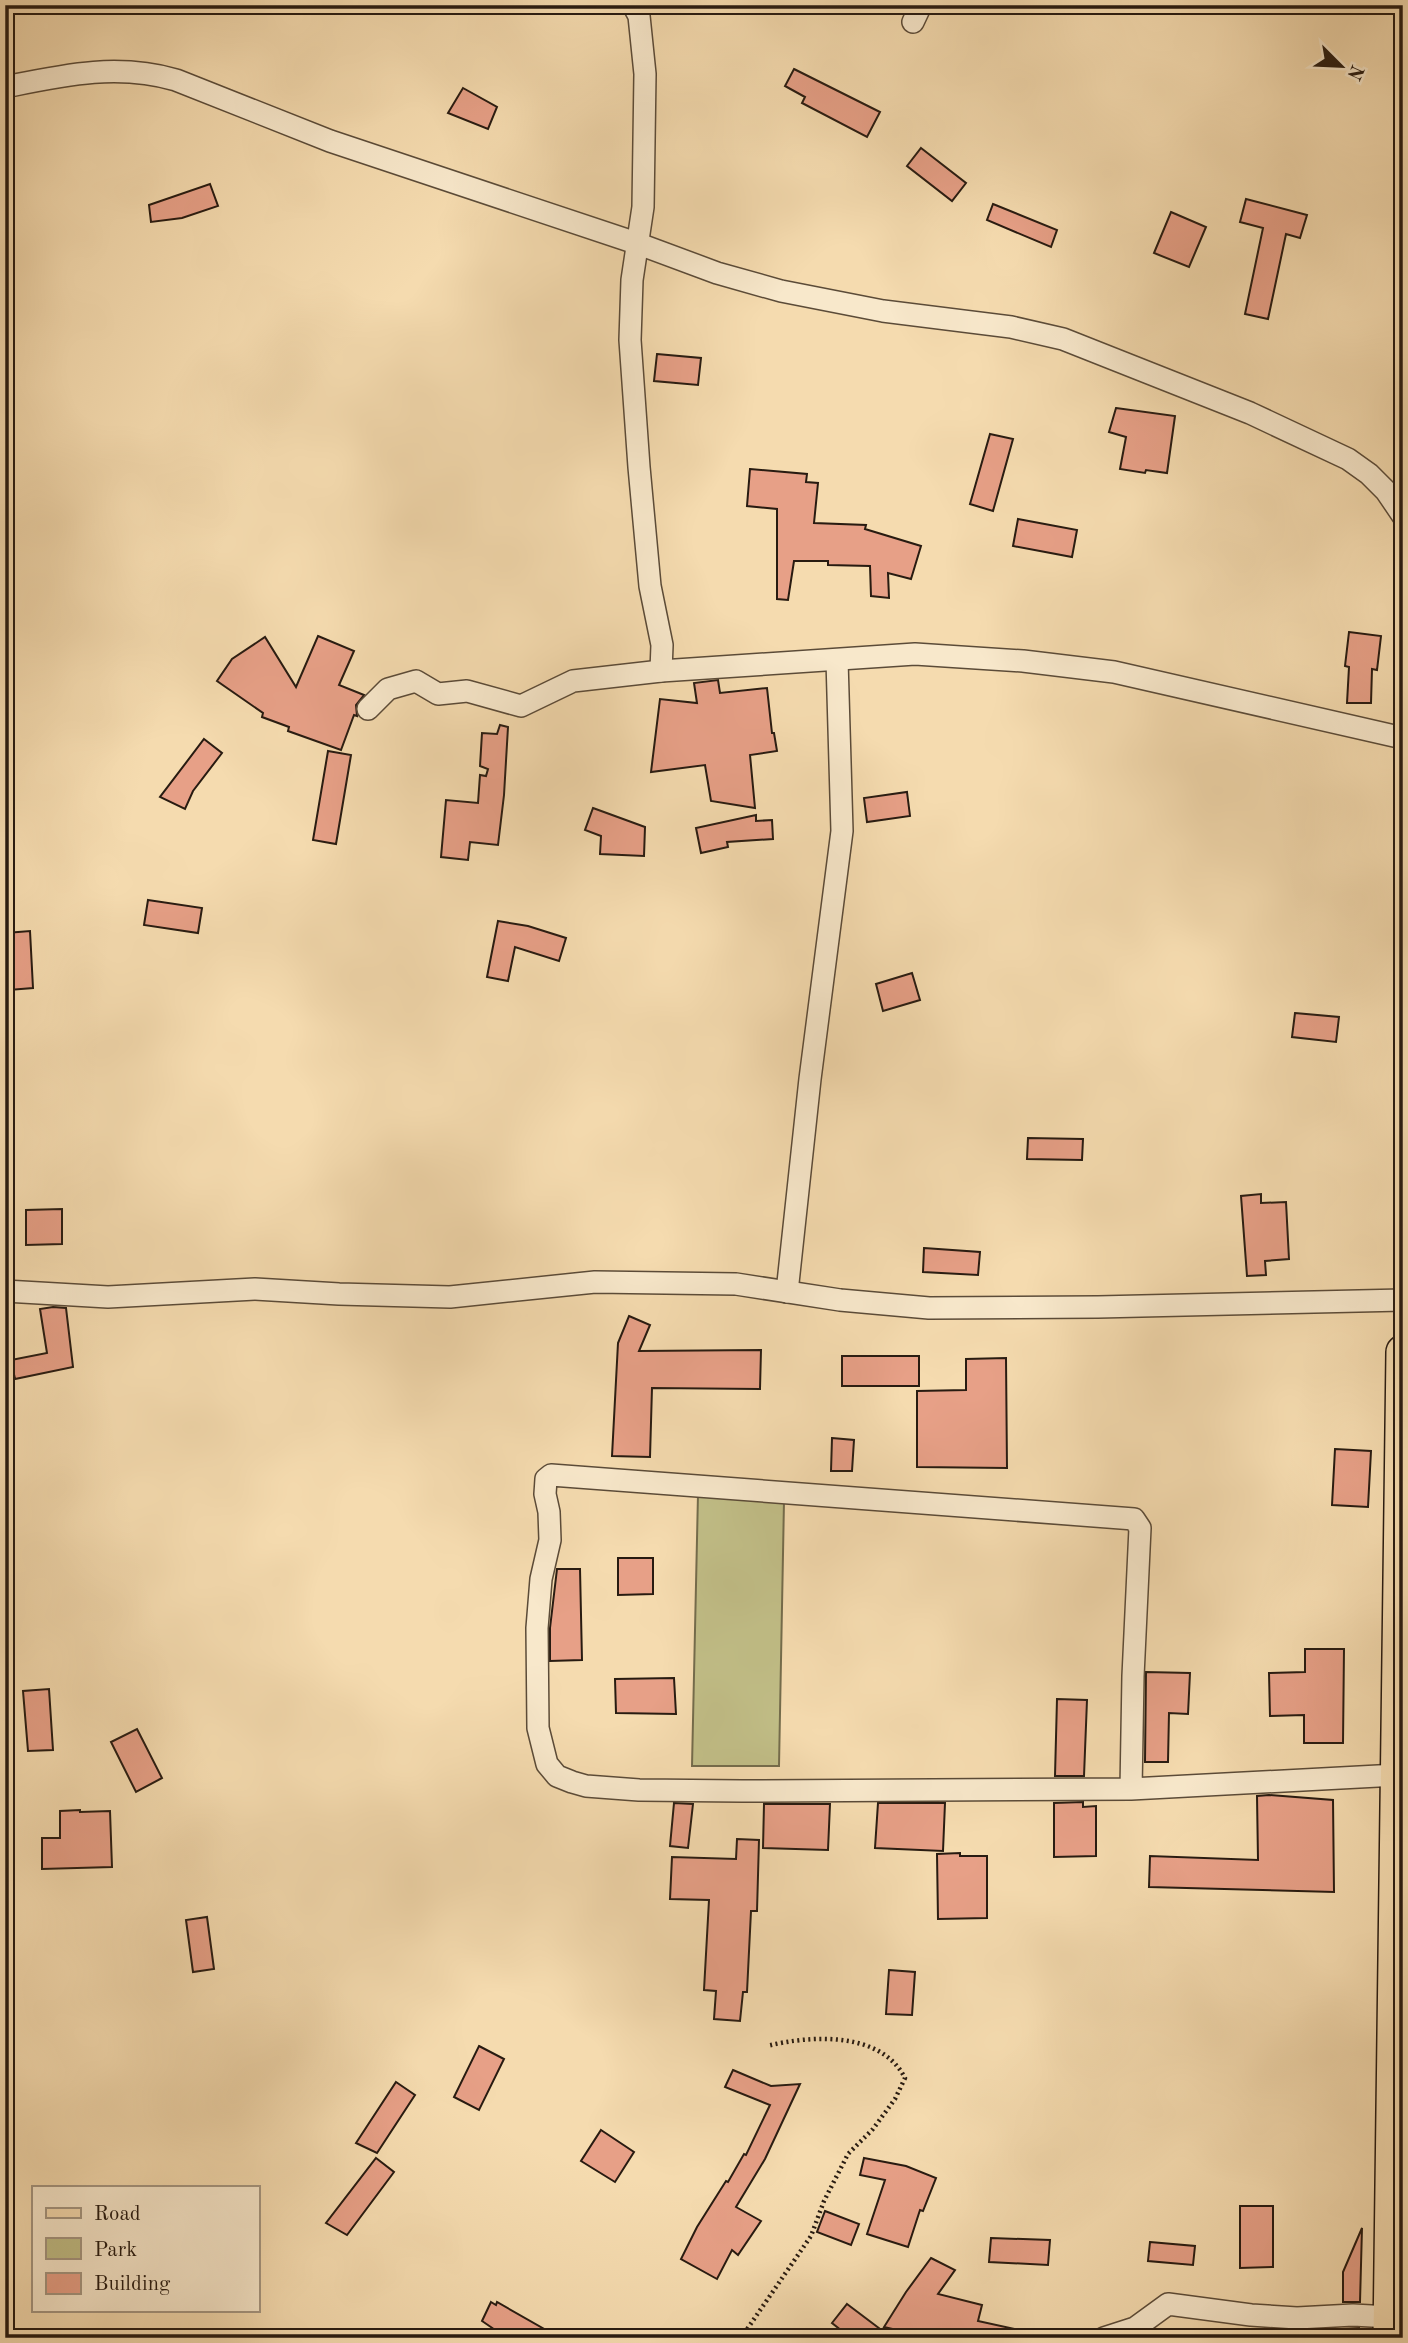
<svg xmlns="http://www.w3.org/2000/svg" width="1408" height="2343" viewBox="0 0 1408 2343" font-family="'Old Standard TT',serif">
	<rect width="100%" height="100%" fill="#f5dbaf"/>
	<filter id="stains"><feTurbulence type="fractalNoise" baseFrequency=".00286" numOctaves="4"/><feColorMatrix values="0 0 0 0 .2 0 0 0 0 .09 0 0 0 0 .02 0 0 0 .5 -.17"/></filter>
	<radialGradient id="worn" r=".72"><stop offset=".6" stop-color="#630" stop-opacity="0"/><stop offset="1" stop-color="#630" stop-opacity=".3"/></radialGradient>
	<polygon fill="#c1be87" stroke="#746c4c" stroke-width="2" points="698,1494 784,1501 779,1766 692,1766"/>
	<g fill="#e7a087" stroke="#281b11" stroke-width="2">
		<polygon points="794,69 880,112 867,137 802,103 805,97 785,86"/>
		<polygon points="463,88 497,107 488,129 448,113"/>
		<polygon points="921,148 966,183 952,201 907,166"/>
		<polygon points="210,184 218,206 182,218 151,222 149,205"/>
		<polygon points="1246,199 1307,215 1300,238 1286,234 1268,319 1245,314 1263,228 1240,222"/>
		<polygon points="993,204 1057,230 1051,247 987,220"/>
		<polygon points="1171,212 1206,227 1189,267 1154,253"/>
		<polygon points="657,354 701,358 698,385 654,381"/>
		<polygon points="1116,408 1175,416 1167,473 1146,470 1145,473 1120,469 1126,437 1109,432"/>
		<polygon points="990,434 1013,439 993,511 970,504"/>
		<polygon points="750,469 807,474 806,482 818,483 814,523 866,525 865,529 921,546 911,579 888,573 889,598 871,596 870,566 828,565 828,561 794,561 788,600 777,599 777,509 747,506"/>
		<polygon points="1018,519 1077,530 1072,557 1013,546"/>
		<polygon points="1349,632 1381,636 1377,670 1372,669 1371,703 1347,703 1349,667 1345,666"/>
		<polygon points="318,636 354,651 339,685 364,695 356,705 357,716 354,715 341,750 288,731 289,727 262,717 263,713 217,681 232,659 265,637 296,687"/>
		<polygon points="718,680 720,693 767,688 772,733 774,733 777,751 750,755 755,808 711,801 705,765 651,772 660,699 697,703 694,683"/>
		<polygon points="500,725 508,727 504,795 498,845 470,842 468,860 441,857 446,800 478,803 480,775 486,776 488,769 480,766 482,733 497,734"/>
		<polygon points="204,739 222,753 193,791 185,809 160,797"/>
		<polygon points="328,751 351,755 336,844 313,840"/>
		<polygon points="907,792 910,816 867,822 864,798"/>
		<polygon points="593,808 645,827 644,856 600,854 601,836 585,830"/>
		<polygon points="756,815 756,821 772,820 773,839 727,842 728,847 701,853 696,828"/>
		<polygon points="148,900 202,908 198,933 144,925"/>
		<polygon points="498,921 528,926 566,938 559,961 515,947 508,981 487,977"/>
		<polygon points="30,931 33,988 9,990 6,933"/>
		<polygon points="912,973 920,1000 883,1011 876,984"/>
		<polygon points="1295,1013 1339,1017 1336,1042 1292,1037"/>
		<polygon points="1028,1138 1083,1139 1082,1160 1027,1159"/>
		<polygon points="1261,1194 1261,1203 1286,1202 1289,1259 1265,1261 1266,1275 1247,1276 1241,1196"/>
		<polygon points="62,1209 62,1244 26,1245 26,1210"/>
		<polygon points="924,1248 980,1252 978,1275 923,1272"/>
		<polygon points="53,1307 66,1308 73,1367 15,1379 11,1360 47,1353 40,1309"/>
		<polygon points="629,1316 650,1325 639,1351 761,1350 760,1389 652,1388 650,1457 612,1456 618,1343"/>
		<rect x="842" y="1356" width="77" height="30"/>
		<polygon points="1006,1358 1007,1468 917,1467 917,1391 966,1390 966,1359"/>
		<polygon points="832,1438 854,1440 852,1471 831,1471"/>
		<polygon points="1335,1449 1371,1451 1368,1507 1332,1505"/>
		<polygon points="618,1558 653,1558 653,1594 618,1595"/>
		<polygon points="557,1569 580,1569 582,1660 550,1661 550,1628"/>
		<polygon points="1305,1649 1344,1649 1343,1743 1304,1743 1304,1715 1270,1716 1269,1673 1305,1672"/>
		<polygon points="1146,1672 1190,1673 1188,1714 1169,1713 1168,1762 1145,1762"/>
		<polygon points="674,1678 676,1714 616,1713 615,1679"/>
		<polygon points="49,1689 53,1750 28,1751 23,1691"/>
		<polygon points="1057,1699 1087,1700 1084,1776 1055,1776"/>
		<polygon points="137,1729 162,1778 136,1792 111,1742"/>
		<polygon points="1269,1795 1333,1800 1334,1892 1149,1887 1150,1856 1258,1860 1257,1796"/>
		<polygon points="1083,1802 1083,1807 1096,1806 1096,1856 1054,1857 1054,1803"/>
		<polygon points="674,1803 693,1804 688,1848 670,1846"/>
		<polygon points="878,1803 945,1803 943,1851 875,1848"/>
		<polygon points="764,1804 830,1804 828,1850 763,1848"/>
		<polygon points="80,1810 80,1812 110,1811 112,1867 42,1869 42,1838 60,1838 60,1811"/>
		<polygon points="737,1839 759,1840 757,1911 751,1911 747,1992 743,1992 740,2021 714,2019 716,1991 704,1990 709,1900 670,1899 672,1857 736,1859"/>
		<polygon points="960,1853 960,1856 987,1856 987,1918 938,1919 937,1854"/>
		<polygon points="207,1917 214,1969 193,1972 186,1920"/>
		<polygon points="889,1970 915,1972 912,2015 886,2014"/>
		<polygon points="479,2046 504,2059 479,2110 454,2097"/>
		<polygon points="733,2070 771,2086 800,2084 765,2159 736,2207 761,2221 738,2255 732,2250 717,2279 681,2259 697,2227 726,2181 728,2182 744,2154 746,2155 770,2105 725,2087"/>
		<polygon points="396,2082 415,2095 377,2153 356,2143"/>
		<polygon points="601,2130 634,2152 615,2182 581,2161"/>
		<polygon points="376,2158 394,2172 347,2235 326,2223"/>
		<polygon points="864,2158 906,2166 936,2178 923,2211 920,2210 908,2247 867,2234 885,2180 860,2175"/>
		<polygon points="1240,2206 1273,2206 1273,2267 1240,2268"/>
		<polygon points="825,2211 859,2224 851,2245 817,2232"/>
		<polygon points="1362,2228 1360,2302 1343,2302 1343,2272"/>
		<polygon points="991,2238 1050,2240 1048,2265 989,2262"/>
		<polygon points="1150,2242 1195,2246 1193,2265 1148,2261"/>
		<polygon points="931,2258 955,2270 938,2294 982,2305 978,2321 1019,2330 1018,2338 931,2338 884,2327 906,2292"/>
		<polygon points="491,2302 496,2305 497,2302 560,2338 507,2338 482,2321"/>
		<polygon points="847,2304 892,2338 851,2338 832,2323"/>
		<polygon points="1359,2328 1359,2338 1343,2338 1343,2329"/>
	</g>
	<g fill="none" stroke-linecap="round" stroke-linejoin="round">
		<g stroke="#5b4b38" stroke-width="24">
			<g id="street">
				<polyline points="633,5 639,16 645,74 643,207 632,280 630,340 639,467 650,586 662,645 661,671"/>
				<polyline points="913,22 921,5"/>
				<path d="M5,87C64,75 117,63 176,80L330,141L639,244L717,273L781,291L883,311L1011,327L1063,339L1250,413L1348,459L1369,474L1386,491L1403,516"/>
				<polyline points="368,709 388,689 416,681 438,694 467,691 521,706 573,681 661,671 915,654 1023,661 1114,672 1403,738"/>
				<polyline points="5,1291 108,1297 255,1289 339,1294 450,1297 595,1282 736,1284 840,1300 929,1308 1098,1307 1403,1300"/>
				<polyline points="787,1292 810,1079 842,831 837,660"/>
				<polyline points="1131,1789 1133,1676 1140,1528 1134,1519 551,1475 546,1479 545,1494 549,1512 550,1540 541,1579 537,1628 538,1728 547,1764 557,1776 572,1782 586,1786 639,1790 742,1791 1131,1789 1397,1775"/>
				<polyline points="1104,2338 1135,2328 1168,2304 1251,2315 1297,2318 1353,2315 1390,2317"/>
			</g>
		</g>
		<g stroke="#281b11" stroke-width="36">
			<polyline id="primary" points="1390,2338 1403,1352"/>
		</g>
		<path stroke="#281b11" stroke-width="4.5" stroke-dasharray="2 3.5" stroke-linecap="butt" d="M741,2338L811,2236L824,2201L848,2154L873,2129L895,2099L905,2078C881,2031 811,2035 767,2046"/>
		<use href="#street" stroke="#f8e8cb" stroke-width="21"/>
		<use href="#primary" stroke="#f5dbaf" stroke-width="33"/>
	</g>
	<rect width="1408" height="2343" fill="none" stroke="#f5dbaf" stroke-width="28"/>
	<rect x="7" y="7" width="1394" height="2329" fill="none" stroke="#281b11" stroke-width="3.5"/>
	<rect x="14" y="14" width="1380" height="2315" fill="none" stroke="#281b11" stroke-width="2"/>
	<rect x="32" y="2186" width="228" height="126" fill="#f8e8cb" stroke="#a59681" stroke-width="2"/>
	<rect x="46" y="2208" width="35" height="10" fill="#f5dbaf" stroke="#a59681" stroke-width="2"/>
	<text x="94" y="2220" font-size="21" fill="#281b11">Road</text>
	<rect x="46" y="2238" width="35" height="21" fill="#c1be87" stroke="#a59681" stroke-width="2"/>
	<text x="94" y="2256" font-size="21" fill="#281b11">Park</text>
	<rect x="46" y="2273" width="35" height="21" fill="#e7a087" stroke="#a59681" stroke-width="2"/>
	<text x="94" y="2290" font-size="21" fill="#281b11">Building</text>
	<g transform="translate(1341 66) rotate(114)" stroke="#f8e8cb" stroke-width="5" paint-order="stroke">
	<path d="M0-5L12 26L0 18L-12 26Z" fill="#281b11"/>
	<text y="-10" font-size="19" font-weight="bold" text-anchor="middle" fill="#281b11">N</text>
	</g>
	<rect width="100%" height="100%" filter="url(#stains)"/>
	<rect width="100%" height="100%" fill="url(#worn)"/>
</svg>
